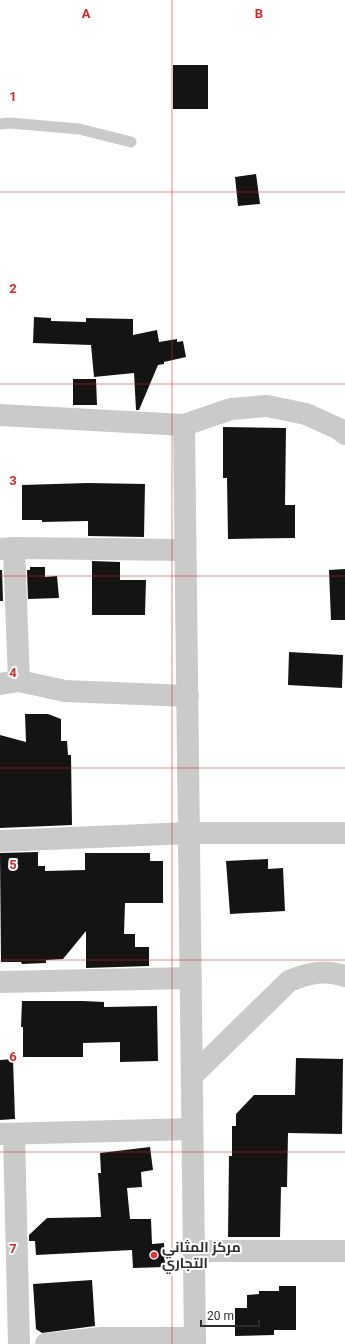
<svg xmlns="http://www.w3.org/2000/svg" width="345" height="1344" viewBox="0 0 345 1344" font-family="Roboto,Cairo,sans-serif">
	<rect width="100%" height="100%" fill="#fff"/>
	<g fill="#141414">
		<rect x="173" y="65" width="35" height="44"/>
		<polygon points="256,174 260,204 238,206 235,177"/>
		<polygon points="34,317 51,318 51,321 86,322 86,318 133,319 133,335 157,330 159,342 177,339 177,342 183,341 186,357 164,362 164,364 158,365 139,410 136,410 134,373 94,377 91,345 33,343"/>
		<polygon points="73,379 96,379 97,405 73,405"/>
		<polygon points="223,427 286,428 285,505 295,505 295,538 228,539 227,478 223,478"/>
		<polygon points="88,483 145,484 144,537 88,536 88,521 42,522 42,520 22,520 22,485"/>
		<polygon points="92,561 120,562 120,580 146,580 145,615 92,615"/>
		<polygon points="30,567 45,567 45,577 57,576 59,598 28,599 27,570 30,570"/>
		<polygon points="345,569 345,620 331,620 329,570"/>
		<polygon points="0,570 2,570 3,601 0,601"/>
		<polygon points="289,652 343,655 342,688 288,685"/>
		<polygon points="25,714 48,714 61,719 61,741 67,741 68,755 71,755 72,825 0,828 0,735 26,742"/>
		<polygon points="38,852 38,866 45,866 45,871 85,870 85,853 150,853 150,861 163,861 163,903 125,903 124,934 135,934 135,947 149,947 149,966 86,968 86,931 63,959 46,960 46,963 22,964 21,962 1,962 0,853"/>
		<polygon points="268,859 268,869 283,868 285,911 230,914 226,861"/>
		<polygon points="22,1001 83,1001 104,1002 104,1007 157,1006 158,1061 120,1062 120,1042 83,1043 83,1057 23,1057 23,1027 21,1027"/>
		<polygon points="296,1058 343,1059 342,1134 288,1133 287,1187 281,1187 280,1237 228,1237 229,1156 232,1156 232,1126 236,1126 236,1114 254,1095 295,1095"/>
		<polygon points="13,1059 15,1119 0,1120 0,1060"/>
		<polygon points="150,1147 153,1170 141,1172 142,1187 127,1188 130,1219 151,1219 152,1244 164,1243 165,1267 133,1268 132,1250 36,1255 35,1241 29,1241 29,1235 47,1218 101,1217 98,1173 101,1173 100,1153"/>
		<polygon points="92,1280 95,1326 42,1333 36,1329 33,1284"/>
		<polygon points="279,1286 296,1286 296,1330 274,1330 274,1335 235,1336 235,1308 247,1308 247,1295 259,1294 259,1291 279,1291"/>
	</g>
	<g fill="none" stroke-linecap="round" stroke-linejoin="round">
		<polyline stroke="#cacaca" stroke-width="11" points="0,124 10,123 79,129 131,142"/>
		<g stroke="#cacaca" stroke-width="22">
			<polyline points="0,415 184,425 231,409 267,406 306,414 339,429 345,434"/>
			<polyline points="184,425 195,1344"/>
			<polyline points="14,548 19,681"/>
			<polyline points="0,549 14,548 185,550"/>
			<polyline points="0,684 19,681 65,691 188,696"/>
			<polyline points="0,841 190,833 345,833"/>
			<polyline points="0,982 191,978"/>
			<path d="M192,1076L289,981C309,973 324,969 345,976"/>
			<polyline points="0,1134 192,1129"/>
			<polyline points="14,1134 19,1344"/>
			<polyline points="193,1251 345,1251"/>
			<polyline points="46,1344 101,1338 195,1338"/>
		</g>
	</g>
	<path fill="none" stroke="#d62828" stroke-width="1" stroke-opacity="0.55" d="M172,0V1344M0,192H345M0,384H345M0,576H345M0,768H345M0,960H345M0,1152H345"/>
	<circle fill="#de343b" stroke="#fff" stroke-width="1.5" cx="154" cy="1255" r="4"/>
	<g text-anchor="middle" dominant-baseline="central" stroke-width="4" stroke-linejoin="round" paint-order="stroke">
		<g font-size="14" font-weight="bold" fill="#2d2d2d" stroke="#fff" text-anchor="start">
			<text x="162" y="1247">مركز المثاني<tspan x="162" dy="16">التجاري</tspan></text>
		</g>
	</g>
	<g font-size="13" text-anchor="middle" font-weight="bold" fill="#d62828" stroke="#fff" stroke-width="4" stroke-linejoin="round" paint-order="stroke">
		<text x="86" y="18">A</text>
		<text x="259" y="18">B</text>
		<text x="13" y="101">1</text>
		<text x="13" y="293">2</text>
		<text x="13" y="485">3</text>
		<text x="13" y="677">4</text>
		<text x="13" y="869">5</text>
		<text x="13" y="1061">6</text>
		<text x="13" y="1253">7</text>
	</g>
	<path d="M201 1320v6h58v-6" fill="none" stroke="#2d2d2d" stroke-width="2"/>
	<text x="207" y="1320" font-size="12" fill="#2d2d2d" stroke="#ffffff" stroke-width="3" paint-order="stroke">20 m</text>
</svg>
